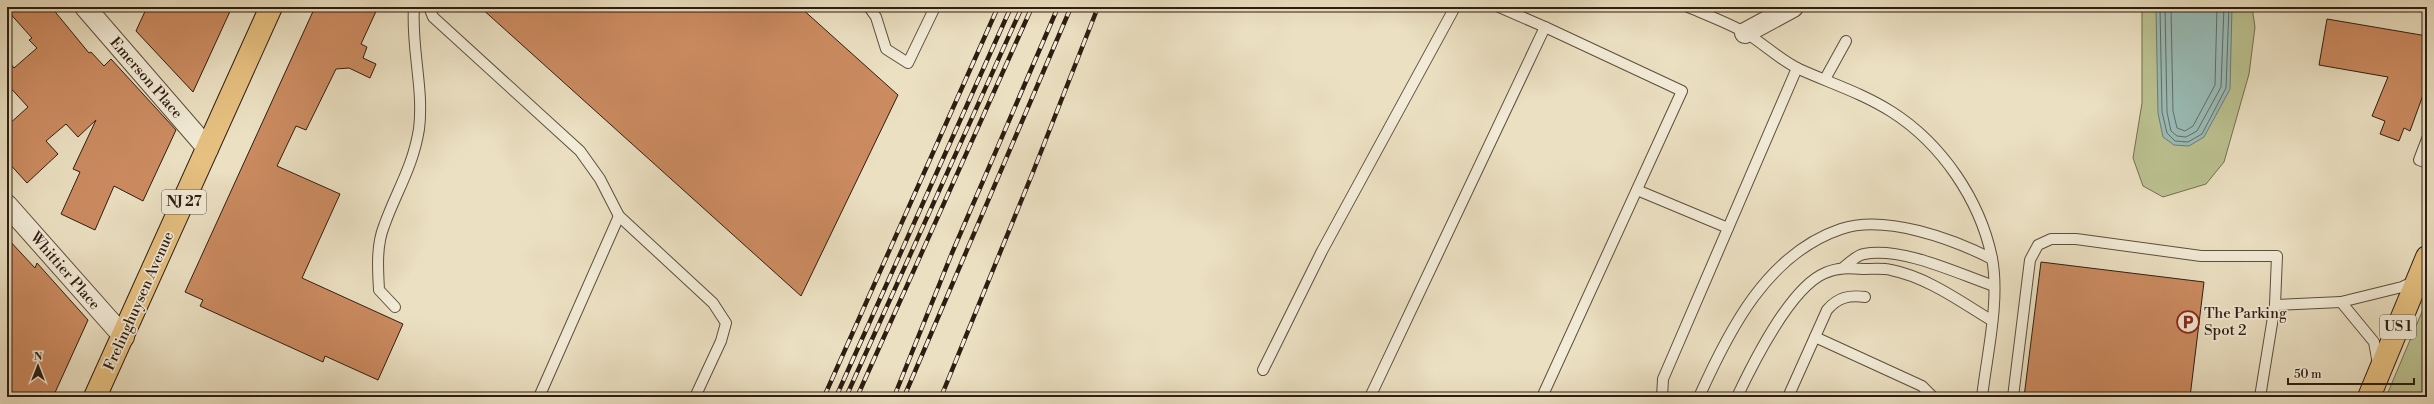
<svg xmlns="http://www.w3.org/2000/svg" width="2434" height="404" viewBox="0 0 2434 404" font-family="'Libre Bodoni',serif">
	<rect width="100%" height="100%" fill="#ebe0c2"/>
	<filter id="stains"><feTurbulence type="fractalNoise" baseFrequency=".005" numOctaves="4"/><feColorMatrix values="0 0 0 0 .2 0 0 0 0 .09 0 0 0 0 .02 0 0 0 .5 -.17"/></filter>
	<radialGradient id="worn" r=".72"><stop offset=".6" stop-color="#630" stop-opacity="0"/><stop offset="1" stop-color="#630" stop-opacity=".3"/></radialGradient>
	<g fill="#bbc190" stroke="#746f50">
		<polygon points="2142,7 2252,7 2255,27 2249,74 2224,162 2206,184 2163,197 2143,186 2133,158 2142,103"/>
		<polygon points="2427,300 2427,397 2386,397"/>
	</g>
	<polygon fill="#99bcb7" stroke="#6e7c75" points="2156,7 2232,7 2230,89 2204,137 2189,146 2174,145 2163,137 2158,113"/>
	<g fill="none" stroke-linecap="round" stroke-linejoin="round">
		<g stroke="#646c64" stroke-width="1">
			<polyline points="2160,7 2162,112 2167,133 2175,141 2188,142 2202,134 2226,88 2229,7"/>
			<polyline points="2165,7 2167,112 2171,131 2177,136 2186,137 2197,131 2221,87 2224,7"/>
			<polyline points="2171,7 2173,111 2177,128 2185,131 2193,126 2215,85 2217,7"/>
		</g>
	</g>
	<g fill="#cc8b61" stroke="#2e1d11">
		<polygon points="7,7 52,8 89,53 91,52 104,66 111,59 176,130 143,201 114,186 95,230 61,214 80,172 73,169 96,120 78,137 66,124 46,141 58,154 27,183 7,161 7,126 28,107 7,84 7,59 14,68 37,48 29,40 32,38 7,10"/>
		<polygon points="147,7 232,7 193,92 136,31"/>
		<polygon points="315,7 378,7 361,44 367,47 363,58 376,64 370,78 349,68 336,69 306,130 296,126 277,166 340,194 302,278 403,324 378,380 325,356 323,362 200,306 203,300 185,292"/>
		<polygon points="480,7 800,7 898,95 801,296"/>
		<polygon points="2327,19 2427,36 2427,84 2410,131 2404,128 2399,141 2380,134 2385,121 2372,116 2388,77 2319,65"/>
		<polygon points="7,238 35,268 37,263 88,320 53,397 7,397"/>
		<polygon points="2041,262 2204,282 2190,397 2024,397"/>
	</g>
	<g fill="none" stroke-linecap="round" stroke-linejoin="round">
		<g stroke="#5d4e3d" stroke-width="12">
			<g id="lane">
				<polyline points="429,7 433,17 580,151 600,179 619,216 713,303 726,323 721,341 695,397"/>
				<polyline points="869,7 876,17 886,49 908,63 935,7"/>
				<polyline points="1499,7 1545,27"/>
				<path d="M1688,7C1707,15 1728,23 1746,33C1764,44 1780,60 1799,69C1830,83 1862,93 1892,112C1942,144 1980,200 1992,258C2000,301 1987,354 1982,397"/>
				<polyline points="1825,79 1846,41"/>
				<polyline points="2427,139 2419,160 2427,163"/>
				<polyline points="1637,190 1728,228"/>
				<path d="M1844,267C1849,263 1857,255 1864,254C1904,247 1956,273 1994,286"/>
				<polyline points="2275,305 2341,302"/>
				<path d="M395,307L379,290C378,270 376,246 384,226C396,192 413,167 419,129C424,88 411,48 414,7"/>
				<polyline points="1815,337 1922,386 1933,397"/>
				<polyline points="2378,364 2374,342 2341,302 2402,287 2415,281"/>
				<polyline points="1263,370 1322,251 1455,7"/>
				<polyline points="539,397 619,216"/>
				<polyline points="1370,397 1545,27 1682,91 1542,397"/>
				<polyline points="1662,397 1663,379 1797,68"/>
				<path d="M1699,397C1729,330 1767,254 1841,229C1885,214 1953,239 1992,259"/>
				<path d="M1737,397C1753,363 1791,287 1825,273C1838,267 1850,268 1864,269C1873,269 1883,268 1891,270C1927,277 1961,302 1991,320"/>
				<path d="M1788,397L1827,310C1838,297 1849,295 1865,297"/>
				<polyline points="2013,397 2030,260 2038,245 2051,239 2076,239 2201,256 2277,256 2275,305 2260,397"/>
			</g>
		</g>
		<g stroke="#5d4e3d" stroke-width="22">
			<g id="street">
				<polyline points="85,7 208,149"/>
				<polyline points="1745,33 1793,7"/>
				<polyline points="7,205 124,337"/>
			</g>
		</g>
		<g stroke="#2e1d11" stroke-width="24">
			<polyline id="primary" points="95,397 271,7"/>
		</g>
		<g stroke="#2e1d11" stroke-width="24">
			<polyline id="highway" points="2369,397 2427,257"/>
		</g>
		<use href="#lane" stroke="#f2ebd7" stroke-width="10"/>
		<use href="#street" stroke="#f2ebd7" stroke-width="20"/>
		<use href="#primary" stroke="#e6c081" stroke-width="22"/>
		<use href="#highway" stroke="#e6c081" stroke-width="22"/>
		<g stroke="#2e1d11" stroke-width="4.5">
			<g id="rail">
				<polyline points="824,397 998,7"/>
				<polyline points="836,397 1011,7"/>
				<polyline points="846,397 1022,7"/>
				<polyline points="857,397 1032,7"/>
				<polyline points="894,397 952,253 1058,7"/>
				<polyline points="904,397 1071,7"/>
				<polyline points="941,397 1033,172 1098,7"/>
			</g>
		</g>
		<use href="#rail" stroke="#f2ebd7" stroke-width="3" stroke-dasharray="9" stroke-linecap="butt"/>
	</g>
	<defs>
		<g id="parking-ring" transform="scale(1.15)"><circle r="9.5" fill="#f2ebd7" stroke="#8f2418" stroke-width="1.5"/><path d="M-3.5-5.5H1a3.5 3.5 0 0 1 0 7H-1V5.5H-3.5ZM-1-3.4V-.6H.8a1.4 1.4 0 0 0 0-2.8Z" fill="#8f2418"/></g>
	</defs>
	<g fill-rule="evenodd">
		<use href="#parking-ring" x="2188" y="322"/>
	</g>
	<g text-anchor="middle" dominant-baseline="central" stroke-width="3.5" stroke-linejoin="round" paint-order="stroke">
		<g fill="#f2ebd7" stroke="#695b4c" stroke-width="1">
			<rect x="162" y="190" width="44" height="24" rx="3"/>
			<rect x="2380" y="315" width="36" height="24" rx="3"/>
		</g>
		<g font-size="14" font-weight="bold" fill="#2e1d11">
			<text x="184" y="202">NJ 27</text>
			<text x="2398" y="327">US 1</text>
		</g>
		<g font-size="15" fill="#2e1d11" stroke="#f2ebd7">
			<text transform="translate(146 78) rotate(49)">Emerson Place</text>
			<text transform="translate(65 271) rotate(49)">Whittier Place</text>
			<text transform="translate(139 301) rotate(-66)">Frelinghuysen Avenue</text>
		</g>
		<g font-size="15" fill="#2e1d11" stroke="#f2ebd7" text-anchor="start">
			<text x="2204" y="313">The Parking<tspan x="2204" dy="17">Spot 2</tspan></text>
		</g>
	</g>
	<rect width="2434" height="404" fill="none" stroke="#ebe0c2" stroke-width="24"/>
	<rect x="8" y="8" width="2418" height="388" fill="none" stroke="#2e1d11" stroke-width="2"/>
	<rect x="12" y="12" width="2410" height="380" fill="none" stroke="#2e1d11"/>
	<g transform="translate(38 366)" stroke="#f2ebd7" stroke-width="3" paint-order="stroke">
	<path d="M0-3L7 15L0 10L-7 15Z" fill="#2e1d11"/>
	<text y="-6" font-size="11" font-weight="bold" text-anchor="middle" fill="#2e1d11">N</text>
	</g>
	<path d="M2288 378v6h126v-6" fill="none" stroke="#2e1d11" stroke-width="2"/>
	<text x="2294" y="378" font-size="12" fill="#2e1d11" stroke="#f2ebd7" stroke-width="3" paint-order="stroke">50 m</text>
	<rect width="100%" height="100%" filter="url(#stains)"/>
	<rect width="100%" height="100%" fill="url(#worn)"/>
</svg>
